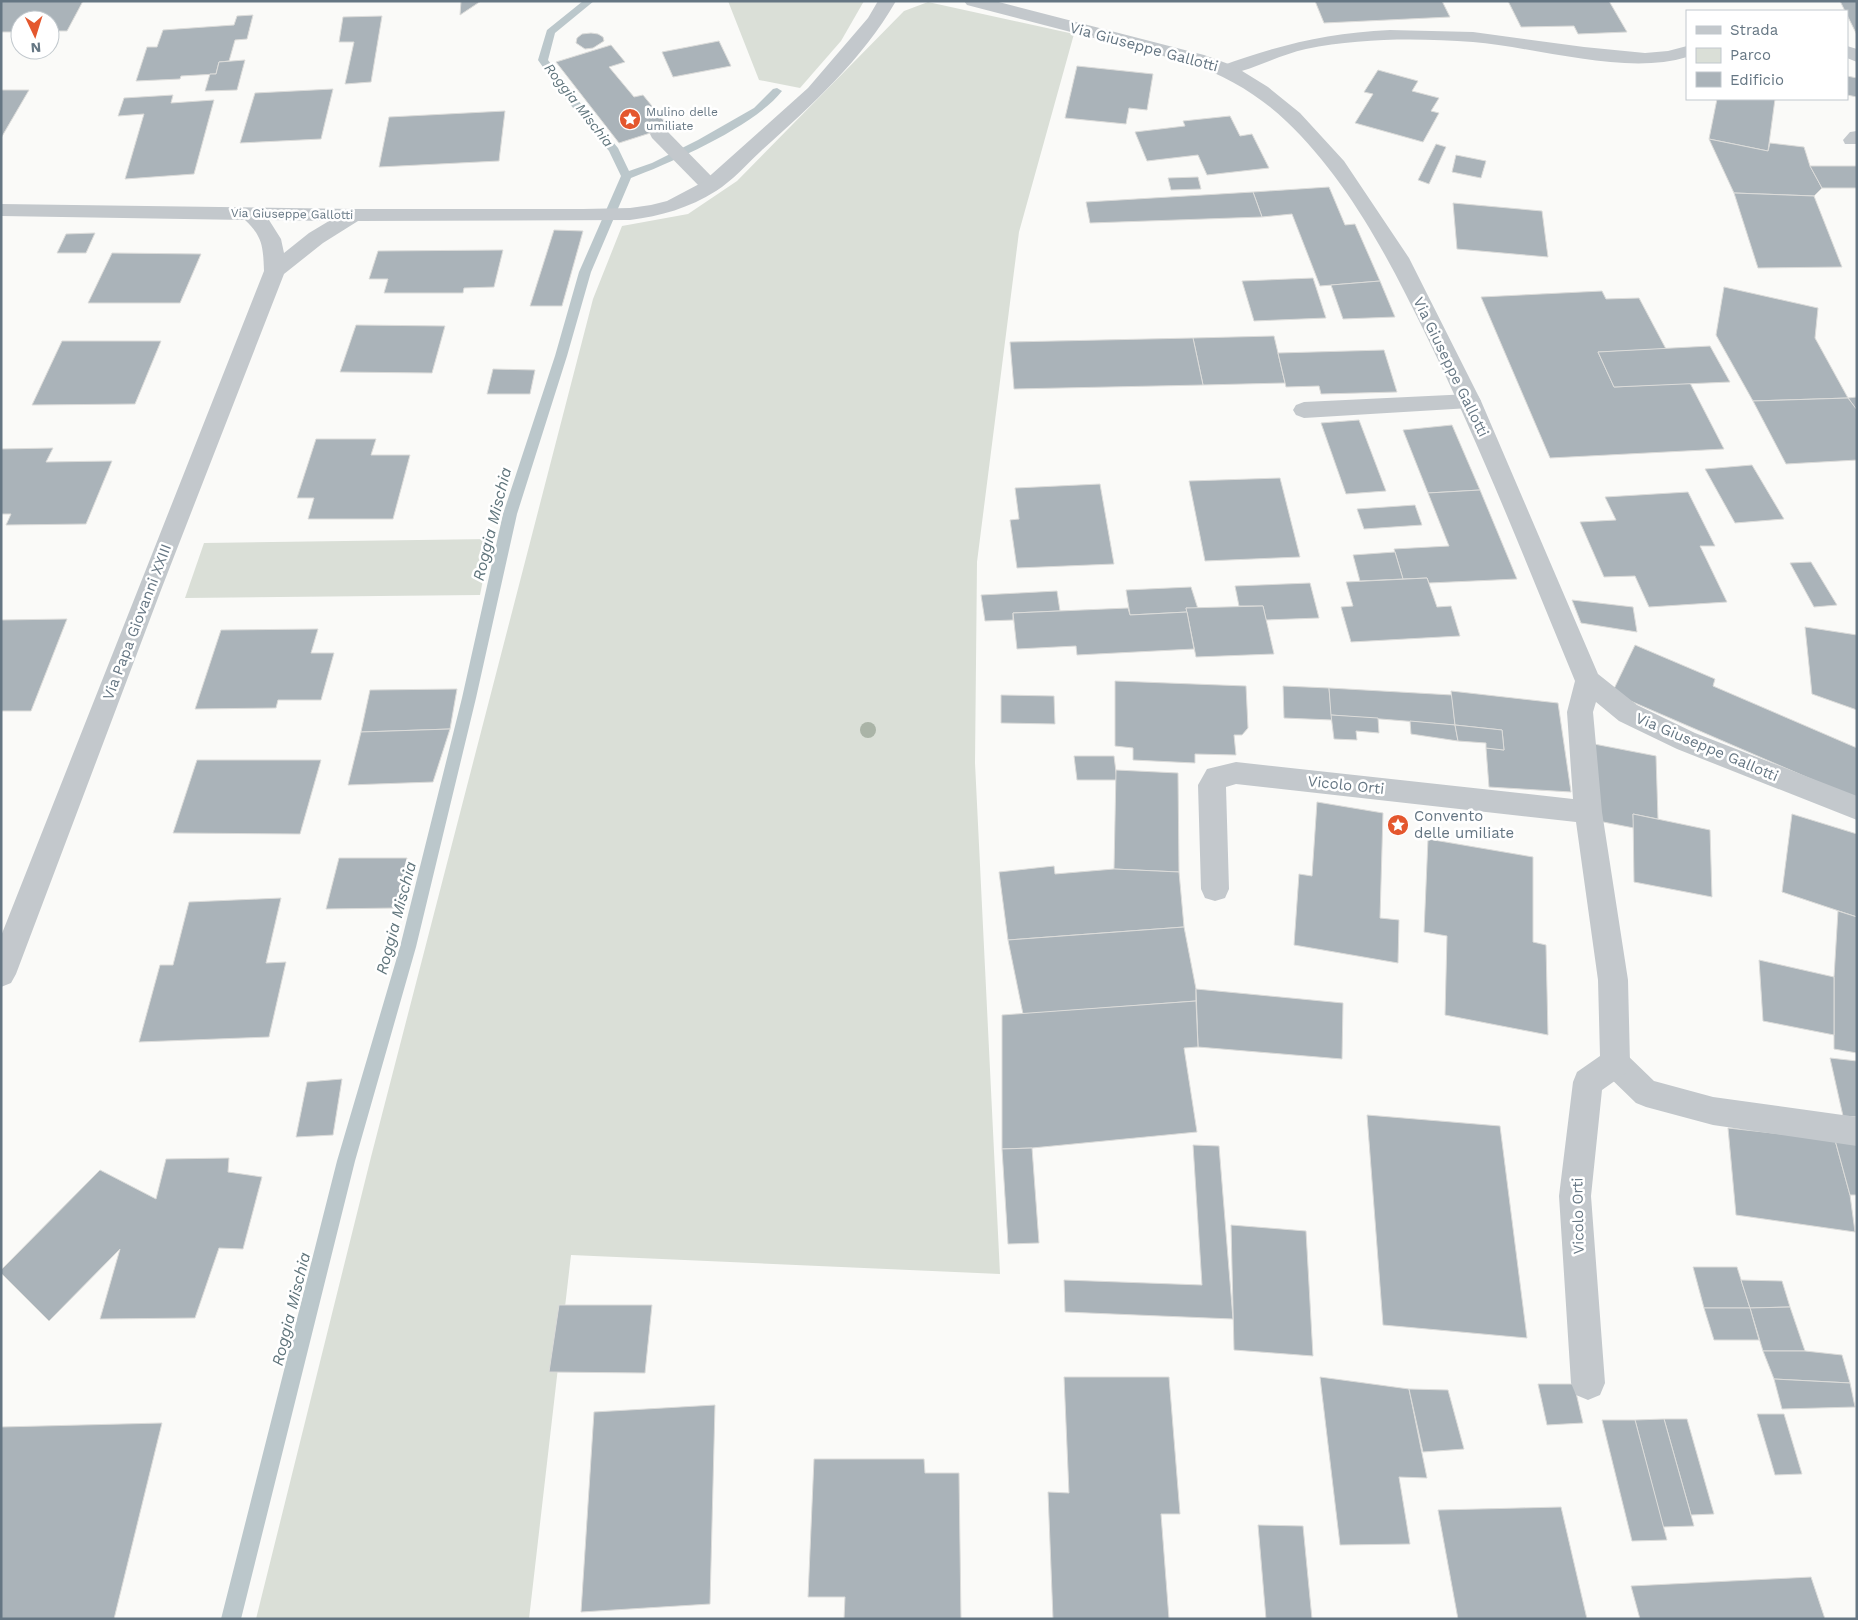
<svg xmlns="http://www.w3.org/2000/svg" width="1858" height="1620" viewBox="0 0 1858 1620" font-family="'Work Sans',sans-serif">
	<rect width="100%" height="100%" fill="#fafaf8"/>
	<g fill="#dadfd7">
		<polygon points="728,1 864,1 841,41 800,88 759,80"/>
		<polygon points="928,2 1074,34 1019,232 977,562 975,763 1000,1274 571,1255 529,1619 256,1619 371,1157 593,299 622,226 688,214 737,181 904,11"/>
		<polygon points="491,539 480,595 185,598 204,543"/>
	</g>
	<g fill="none" stroke-linecap="round" stroke-linejoin="round">
		<path fill="#bbc7cb" fill-rule="evenodd" d="M583,1H594L555,33L548,60L572,93L618,148L629,171L652,163L698,140L754,108L773,89L777,88L782,91C755,126 673,162 631,178L591,272L567,356L517,514L476,698L416,947L355,1161L241,1619H221L337,1161L400,947L462,698L503,514L555,356L579,272L621,176L609,151L564,97L538,60L547,30Z"/>
	</g>
	<g fill="#aab3b9" stroke="#dcdcda">
		<polygon points="1,1 83,1 67,31 50,31 50,20 20,20 20,32 1,32"/>
		<polygon points="461,1 481,1 460,15"/>
		<polygon points="1315,1 1442,1 1450,17 1324,23"/>
		<polygon points="1508,1 1609,1 1627,32 1578,34 1574,26 1521,27"/>
		<polygon points="1840,1 1857,1 1857,35 1847,15 1847,11 1845,11"/>
		<polygon points="253,15 247,39 235,40 229,61 219,62 216,74 181,76 180,79 136,81 147,47 157,47 163,30 234,25 237,16"/>
		<polygon points="382,16 371,82 345,84 354,42 339,42 343,17"/>
		<polygon points="591,33 598,34 603,37 604,41 593,48 585,49 576,43 577,38 582,34"/>
		<polygon points="719,41 731,66 673,77 662,52"/>
		<polygon points="611,45 625,62 609,67 634,97 643,95 669,127 619,143 556,62"/>
		<polygon points="245,60 237,90 205,91 210,74 216,74 219,62"/>
		<polygon points="1077,66 1153,74 1147,110 1129,108 1126,124 1065,118"/>
		<polygon points="1378,70 1418,81 1412,91 1439,98 1431,111 1439,113 1423,142 1355,123 1373,94 1364,92"/>
		<polygon points="1847,76 1857,78 1857,97 1847,95"/>
		<polygon points="333,89 321,139 240,143 255,93"/>
		<polygon points="1,90 29,90 1,138"/>
		<polygon points="173,95 171,103 214,100 194,174 125,179 144,114 118,116 124,98"/>
		<polygon points="1717,99 1775,99 1768,151 1709,139"/>
		<polygon points="505,111 499,161 379,167 389,117"/>
		<polygon points="1230,116 1240,136 1252,134 1269,168 1207,175 1198,155 1147,161 1135,132 1185,126 1183,121"/>
		<polygon points="1709,139 1768,151 1770,143 1804,147 1810,166 1822,188 1814,196 1734,193"/>
		<polygon points="1436,144 1446,147 1429,184 1418,180"/>
		<polygon points="1456,155 1486,161 1481,178 1452,172"/>
		<polygon points="1810,166 1857,166 1857,188 1822,188"/>
		<polygon points="1198,177 1201,189 1171,190 1168,178"/>
		<polygon points="1329,187 1345,225 1355,224 1380,281 1320,286 1292,214 1262,217 1253,192"/>
		<polygon points="1253,192 1262,217 1090,223 1086,202"/>
		<polygon points="1734,193 1814,196 1842,267 1758,268"/>
		<polygon points="1453,203 1542,211 1548,257 1457,249"/>
		<polygon points="554,230 583,231 562,306 530,306"/>
		<polygon points="95,233 86,253 57,253 66,234"/>
		<polygon points="503,250 494,287 464,288 463,293 384,293 388,279 369,279 378,251"/>
		<polygon points="112,253 201,254 180,303 88,303"/>
		<polygon points="1313,278 1326,318 1254,321 1242,281"/>
		<polygon points="1380,281 1395,317 1343,319 1331,285"/>
		<polygon points="1724,287 1818,308 1815,338 1848,398 1753,401 1716,335"/>
		<polygon points="1602,291 1606,299 1639,298 1666,349 1598,352 1614,387 1690,383 1724,449 1550,458 1481,297"/>
		<polygon points="356,325 445,326 432,373 340,372"/>
		<polygon points="1274,336 1285,383 1203,385 1193,338"/>
		<polygon points="1193,338 1203,385 1014,389 1010,342"/>
		<polygon points="62,341 161,341 135,404 32,405"/>
		<polygon points="1710,346 1730,382 1614,387 1598,352"/>
		<polygon points="1384,350 1397,392 1321,394 1319,386 1286,387 1278,353"/>
		<polygon points="493,369 535,370 530,394 487,394"/>
		<polygon points="1857,397 1857,410 1848,398"/>
		<polygon points="1848,398 1857,410 1857,460 1786,464 1753,401"/>
		<polygon points="1359,420 1386,491 1346,494 1321,423"/>
		<polygon points="1452,425 1480,490 1428,493 1403,430"/>
		<polygon points="316,439 376,439 371,455 410,455 393,519 308,519 314,498 297,498"/>
		<polygon points="53,448 46,462 112,461 86,524 6,525 11,514 1,514 1,449"/>
		<polygon points="1752,465 1784,519 1735,523 1705,469"/>
		<polygon points="1280,478 1300,557 1205,561 1189,481"/>
		<polygon points="1100,484 1114,564 1017,568 1010,520 1019,519 1015,488"/>
		<polygon points="1480,490 1517,579 1429,583 1427,578 1403,579 1394,549 1449,546 1428,493"/>
		<polygon points="1688,492 1715,546 1700,546 1727,602 1649,607 1635,576 1604,577 1580,522 1616,520 1605,497"/>
		<polygon points="1415,505 1422,525 1364,529 1357,509"/>
		<polygon points="1395,552 1403,579 1360,581 1353,555"/>
		<polygon points="1811,562 1837,605 1814,607 1790,563"/>
		<polygon points="1427,578 1437,607 1451,606 1460,636 1351,642 1341,607 1353,606 1346,582"/>
		<polygon points="1310,583 1319,618 1266,620 1263,606 1239,606 1235,586"/>
		<polygon points="1191,587 1198,609 1186,608 1187,612 1130,615 1126,590"/>
		<polygon points="1057,591 1060,611 1013,613 1013,620 985,621 981,595"/>
		<polygon points="1572,600 1633,607 1637,632 1581,623"/>
		<polygon points="1263,606 1274,654 1196,657 1186,608"/>
		<polygon points="1128,608 1130,615 1187,612 1194,649 1077,655 1076,646 1017,649 1013,613"/>
		<polygon points="67,619 31,711 1,711 1,620"/>
		<polygon points="1805,627 1857,635 1857,710 1812,694"/>
		<polygon points="318,629 311,653 334,653 321,700 278,700 276,708 195,709 221,630"/>
		<polygon points="1635,645 1715,679 1713,686 1857,748 1857,799 1612,693"/>
		<polygon points="1115,681 1246,686 1248,728 1242,735 1234,735 1236,755 1195,754 1195,763 1133,760 1133,748 1115,746"/>
		<polygon points="1283,686 1329,688 1332,720 1284,718"/>
		<polygon points="1329,688 1452,695 1455,725 1331,715"/>
		<polygon points="457,689 450,729 361,732 370,690"/>
		<polygon points="1451,691 1558,703 1571,792 1489,787 1486,748 1504,750 1502,730 1455,725"/>
		<polygon points="1001,695 1054,696 1055,724 1001,723"/>
		<polygon points="1331,715 1378,718 1379,733 1356,731 1357,740 1334,739"/>
		<polygon points="1410,721 1455,725 1458,741 1411,734"/>
		<polygon points="1455,725 1502,730 1504,750 1486,748 1486,743 1458,741"/>
		<polygon points="450,729 433,782 348,785 361,732"/>
		<polygon points="1594,744 1656,756 1658,819 1633,814 1634,828 1593,820"/>
		<polygon points="1074,756 1114,756 1117,780 1077,780"/>
		<polygon points="197,760 321,760 300,834 173,833"/>
		<polygon points="1116,770 1178,773 1179,872 1114,869"/>
		<polygon points="1317,802 1383,813 1380,918 1399,920 1398,963 1294,945 1299,874 1312,876"/>
		<polygon points="1633,814 1710,830 1712,897 1634,882"/>
		<polygon points="1792,814 1857,834 1857,917 1782,892"/>
		<polygon points="1428,839 1533,857 1533,942 1546,945 1548,1035 1445,1015 1447,936 1424,932"/>
		<polygon points="339,858 407,858 396,908 326,909"/>
		<polygon points="1054,866 1055,874 1114,869 1179,872 1184,927 1008,940 999,872"/>
		<polygon points="281,898 266,963 286,962 269,1037 139,1042 160,965 173,965 189,902"/>
		<polygon points="1838,911 1857,917 1857,1053 1834,1049 1834,977"/>
		<polygon points="1184,927 1196,989 1196,1001 1023,1014 1008,940"/>
		<polygon points="1759,960 1834,977 1834,1035 1763,1021"/>
		<polygon points="1196,989 1343,1003 1342,1059 1198,1047"/>
		<polygon points="1196,1001 1198,1047 1184,1048 1197,1132 1032,1148 1002,1149 1002,1015"/>
		<polygon points="1830,1058 1857,1061 1857,1117 1843,1116"/>
		<polygon points="342,1079 333,1135 296,1137 307,1082"/>
		<polygon points="1367,1115 1500,1126 1527,1338 1383,1325"/>
		<polygon points="1728,1128 1835,1140 1850,1195 1855,1232 1736,1215"/>
		<polygon points="1835,1140 1857,1141 1857,1195 1850,1195"/>
		<polygon points="1193,1145 1219,1146 1233,1319 1065,1312 1064,1280 1202,1285"/>
		<polygon points="1032,1148 1039,1243 1008,1244 1002,1149"/>
		<polygon points="229,1158 228,1172 262,1177 243,1249 219,1248 195,1318 100,1319 120,1249 49,1321 1,1273 1,1270 100,1170 156,1199 166,1159"/>
		<polygon points="1231,1225 1306,1231 1313,1356 1234,1350"/>
		<polygon points="1693,1267 1737,1267 1750,1308 1704,1308"/>
		<polygon points="1741,1280 1782,1281 1790,1307 1750,1308"/>
		<polygon points="559,1305 652,1305 645,1373 549,1372"/>
		<polygon points="1790,1307 1805,1351 1763,1351 1750,1308"/>
		<polygon points="1704,1308 1750,1308 1759,1340 1714,1340"/>
		<polygon points="1763,1351 1805,1351 1842,1355 1850,1383 1774,1379"/>
		<polygon points="1064,1377 1169,1377 1180,1514 1161,1514 1169,1619 1053,1619 1048,1492 1069,1493"/>
		<polygon points="1320,1377 1409,1389 1427,1478 1399,1477 1410,1544 1340,1545"/>
		<polygon points="1774,1379 1850,1383 1855,1407 1782,1409"/>
		<polygon points="1538,1384 1574,1384 1583,1423 1547,1425"/>
		<polygon points="1409,1389 1448,1390 1464,1449 1423,1452"/>
		<polygon points="715,1405 710,1604 581,1612 594,1412"/>
		<polygon points="1757,1414 1784,1414 1802,1474 1775,1475"/>
		<polygon points="1664,1419 1687,1419 1714,1514 1691,1515"/>
		<polygon points="1664,1419 1691,1515 1694,1526 1663,1527 1635,1420"/>
		<polygon points="1602,1420 1635,1420 1667,1540 1632,1541"/>
		<polygon points="162,1423 114,1619 1,1619 1,1427"/>
		<polygon points="814,1459 924,1459 925,1473 959,1473 961,1619 844,1619 845,1597 808,1597"/>
		<polygon points="1561,1507 1587,1619 1458,1619 1438,1510"/>
		<polygon points="1258,1525 1303,1526 1312,1619 1266,1619"/>
		<polygon points="1811,1577 1825,1619 1640,1619 1631,1586"/>
	</g>
	<g fill="none" stroke-linecap="round" stroke-linejoin="round">
		<g fill="#c3c8cc" fill-rule="evenodd">
			<path d="M1390,30L1473,32L1584,47L1645,53L1668,51L1687,46V57C1626,76 1536,47 1473,42C1418,38 1360,38 1306,49C1279,55 1254,69 1227,75L1221,74L1218,70L1221,66C1279,45 1327,33 1390,30Z"/>
			<polygon points="1847,46 1857,49 1857,62 1847,58"/>
			<polygon points="659,128 666,130 717,182 720,186 717,190 710,192 703,190 652,138 650,134 652,130"/>
			<polygon points="1857,131 1857,144 1845,144 1843,140 1850,132"/>
			<polygon points="1470,394 1478,396 1481,401 1478,406 1470,408 1304,418 1296,415 1293,410 1296,405 1304,402"/>
			<polygon points="1615,1049 1625,1053 1654,1081 1713,1097 1857,1117 1857,1146 1713,1125 1646,1107 1636,1103 1605,1073 1600,1063 1605,1053"/>
		</g>
		<g fill="#c3c8cc" fill-rule="evenodd">
			<path d="M878,1H896C862,60 811,106 761,151C747,164 732,181 716,191C689,208 661,216 630,220L358,221L323,243L284,274L161,590L16,974L11,983L1,987V936L264,271C263,247 263,237 245,220L1,216V204L354,209H583L630,208L651,205L667,201L703,182L808,88L868,18ZM269,220L329,221L309,233L284,253L281,239Z"/>
			<path d="M964,1H995L1204,55L1234,66L1268,87L1300,113L1344,161L1409,258L1481,401L1598,674L1637,705L1695,733L1857,796V820L1677,749L1619,721L1596,702L1593,712L1602,812L1628,980L1630,1063L1626,1073L1602,1090L1591,1196L1605,1383L1600,1395L1588,1400L1576,1395L1571,1383L1559,1196L1573,1082L1577,1072L1600,1056L1598,980L1576,822L1236,784L1226,787L1229,889L1225,898L1215,901L1205,898L1201,889L1198,785L1207,769L1236,762L1573,799L1567,712L1575,681C1527,565 1481,447 1426,335C1389,259 1348,180 1286,121C1259,95 1226,76 1190,63L967,5Z"/>
		</g>
	</g>
	<circle fill="#aab4a7" cx="868" cy="730" r="8"/>
	<defs>
		<g id="sight-disc" transform="scale(1.125)"><circle r="9.5" fill="#e4572e" stroke="#fff"/><path d="M0-6L1.8-2.2L6-1.7L2.9 1.2L3.7 5.4L0 3.3L-3.7 5.4L-2.9 1.2L-6-1.7L-1.8-2.2Z" fill="#fff"/></g>
	</defs>
	<g fill-rule="evenodd">
		<use href="#sight-disc" x="630" y="119"/>
		<use href="#sight-disc" x="1398" y="825"/>
	</g>
	<g text-anchor="middle" dominant-baseline="central" stroke-width="5" stroke-linejoin="round" paint-order="stroke">
		<g font-size="12" fill="#657683" stroke="#fff" text-anchor="start">
			<text x="646" y="112">Mulino delle<tspan x="646" dy="14">umiliate</tspan></text>
		</g>
		<g font-size="12" fill="#657683" stroke="#fff">
			<text transform="translate(292 214) rotate(1)">Via Giuseppe Gallotti</text>
		</g>
		<g font-size="14" font-style="italic" fill="#60757c" stroke="#fff">
			<text transform="translate(579 105) rotate(52)">Roggia Mischia</text>
		</g>
		<g font-size="15" fill="#657683" stroke="#fff">
			<text transform="translate(1144 47) rotate(15)">Via Giuseppe Gallotti</text>
			<text transform="translate(1451 367) rotate(64)">Via Giuseppe Gallotti</text>
			<text transform="translate(137 622) rotate(-69)">Via Papa Giovanni XXIII</text>
			<text transform="translate(1707 747) rotate(23)">Via Giuseppe Gallotti</text>
			<text transform="translate(1346 785) rotate(6)">Vicolo Orti</text>
			<text transform="translate(1578 1216) rotate(-91)">Vicolo Orti</text>
		</g>
		<g font-size="15" fill="#657683" stroke="#fff" text-anchor="start">
			<text x="1414" y="816">Convento<tspan x="1414" dy="17">delle umiliate</tspan></text>
		</g>
		<g font-size="16" font-style="italic" fill="#60757c" stroke="#fff">
			<text transform="translate(492 524) rotate(-76)">Roggia Mischia</text>
			<text transform="translate(396 918) rotate(-75)">Roggia Mischia</text>
			<text transform="translate(291 1309) rotate(-76)">Roggia Mischia</text>
		</g>
	</g>
	<rect width="1858" height="1620" fill="none" stroke="#657683" stroke-width="5"/>
	<rect x="1686" y="10" width="162" height="90" fill="#ffffff" stroke="#c1c8cd"/>
	<rect x="1696" y="26" width="25" height="8" fill="#c3c8cc" stroke="#c1c8cd"/>
	<text x="1730" y="35" font-size="15" fill="#657683">Strada</text>
	<rect x="1696" y="48" width="25" height="15" fill="#dadfd7" stroke="#c1c8cd"/>
	<text x="1730" y="60" font-size="15" fill="#657683">Parco</text>
	<rect x="1696" y="72" width="25" height="15" fill="#aab3b9" stroke="#c1c8cd"/>
	<text x="1730" y="85" font-size="15" fill="#657683">Edificio</text>
	<g transform="translate(35 35) rotate(176)"><circle r="24" fill="#ffffff" stroke="#c1c8cd"/>
	<path d="M0-4L9 19L0 12L-9 19Z" fill="#e4572e"/>
	<text y="-8" font-size="14" font-weight="bold" text-anchor="middle" fill="#657683">N</text>
	</g>
</svg>
